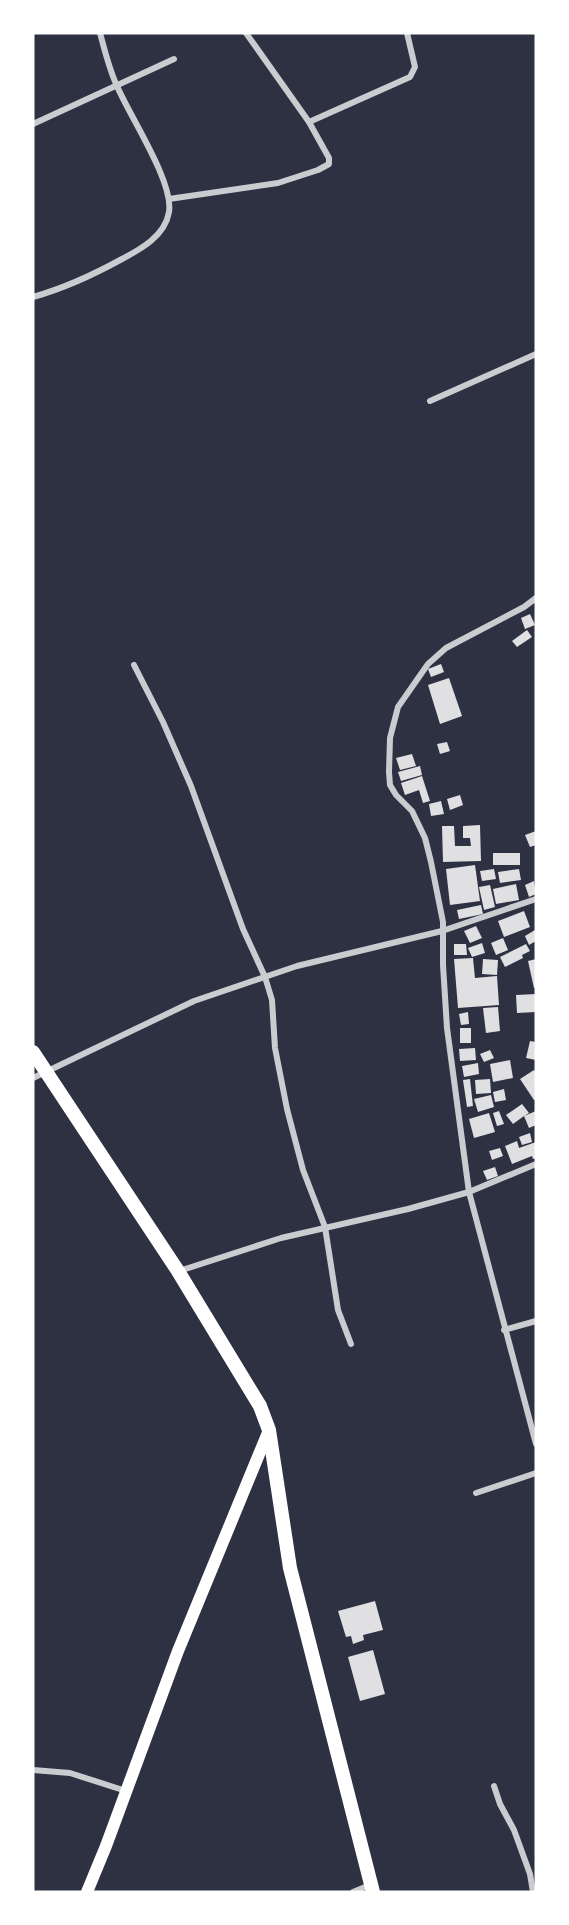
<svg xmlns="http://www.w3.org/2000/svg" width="569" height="1925" viewBox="0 0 569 1925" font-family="'Fira Sans',sans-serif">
	<rect width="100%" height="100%" fill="#2d3142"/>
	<g fill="#e0e0e3">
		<polygon points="530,614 535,625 525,629 521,618"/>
		<polygon points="527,630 532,637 517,647 512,641"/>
		<polygon points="441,664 444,672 431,677 428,669"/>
		<polygon points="449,678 462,716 440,724 428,685"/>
		<polygon points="447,742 450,751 440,754 437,744"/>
		<polygon points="412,754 416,766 400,770 396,758"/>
		<polygon points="420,766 422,775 401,781 398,772"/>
		<polygon points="422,776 430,801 423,803 419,790 405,795 401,783"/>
		<polygon points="460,795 463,805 450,810 447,799"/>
		<polygon points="441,801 444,814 431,816 429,804"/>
		<polygon points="480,825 481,861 443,862 442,826 454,826 455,846 471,846 470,838 463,838 463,826"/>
		<polygon points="536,831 536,845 530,847 525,835"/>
		<rect x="493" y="853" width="27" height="12"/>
		<polygon points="475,865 480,901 450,905 446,869"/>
		<polygon points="494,869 496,879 482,881 480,871"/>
		<polygon points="519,869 521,880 500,883 498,872"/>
		<polygon points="534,881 536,894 529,897 525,885"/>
		<polygon points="516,884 519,900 496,904 493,889"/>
		<polygon points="490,885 495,907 484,910 479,887"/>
		<polygon points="481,905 483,914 459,919 457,910"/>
		<polygon points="524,911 530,927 504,937 498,921"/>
		<polygon points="476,926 482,938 470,943 464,931"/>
		<polygon points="535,930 536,941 529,945 525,936"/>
		<polygon points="503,938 508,950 496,955 491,943"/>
		<polygon points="482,943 485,953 472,957 468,948"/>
		<polygon points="454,944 466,944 467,955 454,955"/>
		<polygon points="526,944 530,951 522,955 523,958 505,967 500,957"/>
		<polygon points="473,958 475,978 497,976 499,1005 458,1008 454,959"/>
		<polygon points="483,959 498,960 497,975 482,974"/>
		<polygon points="536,959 536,988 534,988 528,961"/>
		<polygon points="536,994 536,1012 517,1013 516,995"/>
		<polygon points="498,1007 500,1031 486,1033 483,1008"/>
		<polygon points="468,1012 469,1024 461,1025 459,1014"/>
		<rect x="460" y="1028" width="11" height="15"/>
		<polygon points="530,1041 536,1042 536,1060 526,1058"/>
		<polygon points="475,1048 476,1060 460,1061 459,1049"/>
		<polygon points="490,1050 494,1058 484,1062 480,1054"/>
		<polygon points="510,1060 513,1078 493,1082 490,1064"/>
		<polygon points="478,1063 479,1074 464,1077 462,1066"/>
		<polygon points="534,1070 536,1073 536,1099 534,1100 520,1079"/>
		<polygon points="470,1079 473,1106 467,1107 463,1080"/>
		<polygon points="490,1079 491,1093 476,1094 475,1080"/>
		<polygon points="504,1089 506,1100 495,1102 493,1092"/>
		<polygon points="491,1095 494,1107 478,1112 474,1099"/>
		<polygon points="522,1104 529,1113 524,1116 536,1111 536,1125 529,1128 524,1116 513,1124 506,1115"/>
		<polygon points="499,1111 504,1124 497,1126 493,1113"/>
		<polygon points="489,1113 495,1132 474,1138 469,1119"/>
		<polygon points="530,1133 532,1142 522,1145 519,1137"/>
		<polygon points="517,1141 519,1148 536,1142 536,1158 533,1159 532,1156 512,1164 505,1146"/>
		<polygon points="500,1148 503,1156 492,1160 489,1151"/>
		<polygon points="495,1167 498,1176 487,1180 483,1171"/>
		<polygon points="375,1601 383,1630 363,1635 364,1640 353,1644 351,1636 346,1637 338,1611"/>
		<polygon points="373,1650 385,1694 360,1701 348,1657"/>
	</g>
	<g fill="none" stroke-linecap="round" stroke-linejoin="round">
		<g stroke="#caccd0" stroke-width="6">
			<polyline points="309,122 410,77 415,67 407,33"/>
			<polyline points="33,124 174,59"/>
			<polyline points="169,199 278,183 318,170 329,164 329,158 309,122 246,33"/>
			<path d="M33,297C65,288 93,275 122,259C141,249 165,236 169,212C174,182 129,115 117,86C109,69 105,51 100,33"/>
			<polyline points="430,401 536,354"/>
			<polyline points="536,598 524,607 446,648 428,664 398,707 390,738 389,772 390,785 396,795 412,811 425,838 431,862 443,922 443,965 447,1028 469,1192 536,1444"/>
			<polyline points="134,665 163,722 191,786 243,929 265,977 272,1000 275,1048 287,1109 303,1170 325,1227 338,1310 351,1344"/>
			<polyline points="33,1078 194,1001 297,966 442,931 536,899"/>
			<polyline points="179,1271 281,1238 408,1209 469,1192 536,1164"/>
			<polyline points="504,1330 536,1321"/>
			<polyline points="476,1493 536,1473"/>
			<polyline points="33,1770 70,1773 126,1791"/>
			<polyline points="494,1786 500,1804 514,1830 530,1874 533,1892"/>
			<polyline points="353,1892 370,1885"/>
		</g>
		<polyline stroke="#fff" stroke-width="12" points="87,1892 106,1846 178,1651 269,1430"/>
		<polyline stroke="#fff" stroke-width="14" points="33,1052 178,1271 260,1406 269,1430 290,1568 373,1892"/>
	</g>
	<rect width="569" height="1925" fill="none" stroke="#ffffff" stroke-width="69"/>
</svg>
